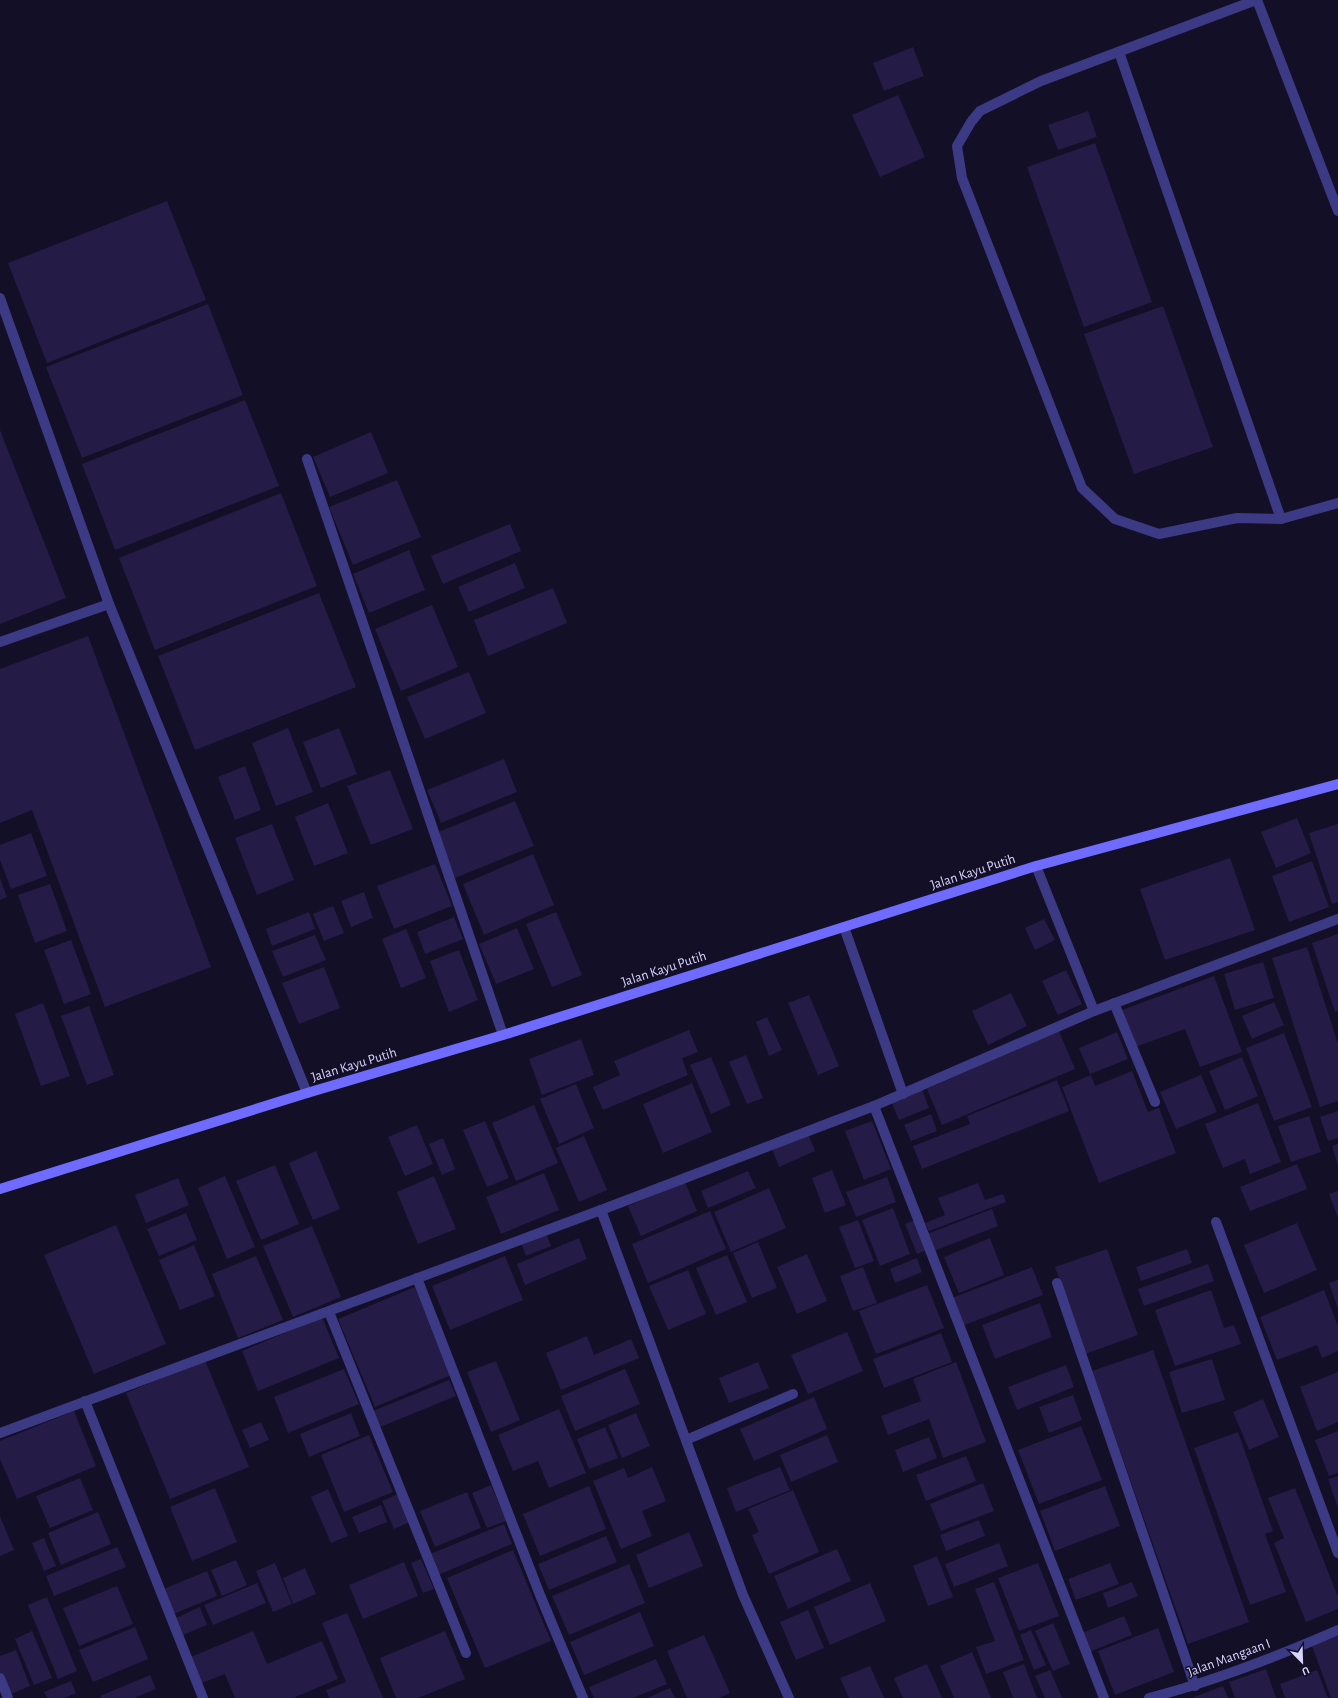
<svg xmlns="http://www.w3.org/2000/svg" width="1338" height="1698" viewBox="0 0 1338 1698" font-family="'Alegreya Sans',sans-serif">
	<rect width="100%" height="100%" fill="#130f26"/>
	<g fill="#241b47">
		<polygon points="913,47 924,76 884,91 873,63"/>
		<polygon points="898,95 925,157 880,177 852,115"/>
		<polygon points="1088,111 1097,137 1058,150 1048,125"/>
		<polygon points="1095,143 1152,302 1084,327 1027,167"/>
		<polygon points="167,201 206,300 47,363 8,263"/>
		<polygon points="208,304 243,395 82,458 46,367"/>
		<polygon points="1163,306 1213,447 1134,474 1084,334"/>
		<polygon points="245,400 279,486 115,550 82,464"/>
		<polygon points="0,430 66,598 0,624"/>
		<polygon points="371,432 388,473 330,497 313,457"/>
		<polygon points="397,480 421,537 353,565 329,507"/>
		<polygon points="281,493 317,586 155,650 119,558"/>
		<polygon points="510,524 521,551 443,584 431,556"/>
		<polygon points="409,550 425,590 369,613 353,574"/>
		<polygon points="515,563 525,588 469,612 458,587"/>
		<polygon points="553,588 567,623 488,656 474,620"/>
		<polygon points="319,593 356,687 195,750 158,656"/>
		<polygon points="432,605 458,667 401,691 375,629"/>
		<polygon points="88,636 211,967 105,1007 32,810 0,823 0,669"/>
		<polygon points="469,672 486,713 425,739 407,697"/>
		<polygon points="288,728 313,792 276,806 252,743"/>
		<polygon points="339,728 357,774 321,788 303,742"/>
		<polygon points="504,759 517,792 441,823 427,790"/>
		<polygon points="245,766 261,810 235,820 218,777"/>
		<polygon points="390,770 413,829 371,845 347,786"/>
		<polygon points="515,801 534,846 455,878 436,833"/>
		<polygon points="328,803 348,853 314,866 295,817"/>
		<polygon points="1297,818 1311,853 1276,868 1261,832"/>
		<polygon points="272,824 294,880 257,895 235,838"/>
		<polygon points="1338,824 1338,902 1332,904 1309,833"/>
		<polygon points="31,833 47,876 11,889 0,860 0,845"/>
		<polygon points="533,854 554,905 484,935 463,884"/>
		<polygon points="1230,858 1255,930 1165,960 1140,889"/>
		<polygon points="1312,861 1329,907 1289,922 1272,876"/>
		<polygon points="435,864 452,906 394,929 377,886"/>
		<polygon points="0,878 7,897 0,900"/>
		<polygon points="50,884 67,931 35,943 18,895"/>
		<polygon points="364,892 373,918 351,927 341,901"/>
		<polygon points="333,906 344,933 324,941 313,914"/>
		<polygon points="309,912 315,929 272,946 266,929"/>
		<polygon points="556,912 582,975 552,987 526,924"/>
		<polygon points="454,917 463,939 425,954 417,932"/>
		<polygon points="1044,919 1055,940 1035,950 1025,928"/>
		<polygon points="517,928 534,969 496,984 479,944"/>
		<polygon points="406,929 426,978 401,988 382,939"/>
		<polygon points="1338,934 1338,1011 1335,1012 1312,943"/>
		<polygon points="315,935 326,960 283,977 272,951"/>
		<polygon points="71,940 91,994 64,1004 44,950"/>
		<polygon points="1307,947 1338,1044 1338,1101 1320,1107 1272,958"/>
		<polygon points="459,950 478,1000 449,1012 430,961"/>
		<polygon points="1263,962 1274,998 1235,1010 1224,974"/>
		<polygon points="324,967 340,1008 299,1024 282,983"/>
		<polygon points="1066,970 1082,1004 1058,1015 1042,981"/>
		<polygon points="1214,976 1242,1052 1200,1067 1185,1029 1135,1047 1122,1010"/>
		<polygon points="1011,993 1027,1026 988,1045 972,1011"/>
		<polygon points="809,995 839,1066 818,1075 788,1003"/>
		<polygon points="1274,1002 1284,1025 1252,1039 1242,1016"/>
		<polygon points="43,1003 70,1076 41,1086 15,1014"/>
		<polygon points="89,1006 114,1075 87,1085 61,1016"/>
		<polygon points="767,1017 782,1050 769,1056 756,1022"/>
		<polygon points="689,1030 698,1052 682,1058 688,1075 603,1110 593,1087 620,1075 614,1061"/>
		<polygon points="1059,1031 1075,1069 942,1125 927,1089"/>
		<polygon points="1117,1032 1128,1059 1090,1074 1079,1048"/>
		<polygon points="1284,1033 1312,1107 1274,1121 1246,1048"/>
		<polygon points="581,1039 594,1075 542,1095 529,1059"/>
		<polygon points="746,1055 763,1098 747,1104 729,1062"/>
		<polygon points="711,1057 731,1105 711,1114 690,1065"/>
		<polygon points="1242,1057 1258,1096 1225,1110 1209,1071"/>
		<polygon points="1132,1071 1148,1112 1159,1108 1176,1153 1099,1183 1062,1087 1091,1075 1095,1086"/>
		<polygon points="1201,1075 1217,1112 1176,1129 1160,1092"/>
		<polygon points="1057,1080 1069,1111 922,1169 913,1146 970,1124 967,1116"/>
		<polygon points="692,1083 712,1132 663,1153 643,1104"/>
		<polygon points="576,1084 594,1128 559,1144 540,1099"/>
		<polygon points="922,1089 929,1108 899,1120 891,1101"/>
		<polygon points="1258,1103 1281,1162 1250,1174 1245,1159 1223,1168 1205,1124"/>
		<polygon points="534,1105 558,1163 516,1181 492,1123"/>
		<polygon points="1338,1111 1338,1138 1328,1141 1320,1117"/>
		<polygon points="931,1114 937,1131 911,1141 904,1125"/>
		<polygon points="1309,1116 1321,1152 1291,1162 1278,1126"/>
		<polygon points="485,1121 509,1178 487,1187 463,1130"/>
		<polygon points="872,1121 891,1169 864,1180 845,1131"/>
		<polygon points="417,1125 433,1164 405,1176 388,1137"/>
		<polygon points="808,1134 815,1151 779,1167 772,1149"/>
		<polygon points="584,1136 607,1190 579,1202 556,1148"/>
		<polygon points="443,1138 455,1169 442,1175 429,1144"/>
		<polygon points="1338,1144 1338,1166 1332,1146"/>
		<polygon points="316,1151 340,1209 313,1220 289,1163"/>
		<polygon points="1297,1164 1307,1189 1250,1211 1240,1187"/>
		<polygon points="275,1165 299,1224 261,1240 236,1181"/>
		<polygon points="832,1170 846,1205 825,1213 812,1178"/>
		<polygon points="748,1171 756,1188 708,1208 701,1191"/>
		<polygon points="544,1173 559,1210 501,1234 486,1197"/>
		<polygon points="225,1176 255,1247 227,1259 198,1188"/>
		<polygon points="434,1176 456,1229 418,1244 397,1192"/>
		<polygon points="887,1177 896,1202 856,1217 846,1192"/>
		<polygon points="178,1178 189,1205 146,1223 135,1195"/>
		<polygon points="685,1182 697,1211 641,1236 628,1206"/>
		<polygon points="978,1183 985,1200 1003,1194 1006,1202 929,1231 925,1223 945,1215 938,1198"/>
		<polygon points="769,1188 786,1228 731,1252 714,1212"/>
		<polygon points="1338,1191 1338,1218 1329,1194"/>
		<polygon points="893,1208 910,1254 880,1266 862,1220"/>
		<polygon points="992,1209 998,1226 934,1251 927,1234"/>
		<polygon points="710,1211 726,1249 648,1283 632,1244"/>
		<polygon points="186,1213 197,1240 159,1256 147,1229"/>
		<polygon points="858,1220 874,1261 855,1268 839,1227"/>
		<polygon points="915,1220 927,1250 917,1254 905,1224"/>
		<polygon points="1297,1223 1317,1270 1264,1293 1244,1245"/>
		<polygon points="116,1225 166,1344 94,1374 44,1255"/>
		<polygon points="312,1226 341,1297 293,1317 263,1246"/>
		<polygon points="546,1233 551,1246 526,1256 521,1243"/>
		<polygon points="579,1238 587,1259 525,1285 517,1264"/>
		<polygon points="990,1238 1004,1275 959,1293 944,1257"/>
		<polygon points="758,1242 777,1288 752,1298 733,1253"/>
		<polygon points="194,1245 215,1296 180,1310 159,1260"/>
		<polygon points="1107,1249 1138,1335 1085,1354 1055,1267"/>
		<polygon points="1187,1249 1192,1263 1141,1281 1136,1267"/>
		<polygon points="807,1254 827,1301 797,1314 777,1267"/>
		<polygon points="727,1255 747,1302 716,1315 696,1268"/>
		<polygon points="256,1256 283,1320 238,1338 212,1274"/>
		<polygon points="505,1256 523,1300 450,1330 432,1286"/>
		<polygon points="917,1258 922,1272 895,1283 890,1269"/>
		<polygon points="1208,1264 1214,1281 1144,1306 1138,1289"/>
		<polygon points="863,1267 877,1303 853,1311 840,1276"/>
		<polygon points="1032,1267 1043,1295 962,1326 952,1298"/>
		<polygon points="688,1270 706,1314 668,1330 649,1286"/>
		<polygon points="1338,1280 1338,1309 1329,1283"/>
		<polygon points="927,1285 944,1328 876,1354 859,1311"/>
		<polygon points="415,1287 451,1375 375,1407 338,1319"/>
		<polygon points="1211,1290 1224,1328 1234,1325 1241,1344 1175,1366 1155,1310"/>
		<polygon points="1324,1290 1338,1326 1338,1351 1322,1358 1317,1345 1277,1360 1260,1317"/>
		<polygon points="1040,1303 1052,1337 995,1359 982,1325"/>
		<polygon points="322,1317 339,1358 258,1391 242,1351"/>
		<polygon points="847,1332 863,1371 808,1394 791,1355"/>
		<polygon points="941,1333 952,1362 884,1388 873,1359"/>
		<polygon points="587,1336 594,1355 631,1339 639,1358 561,1390 546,1353"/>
		<polygon points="1153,1350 1249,1622 1188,1644 1092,1371"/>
		<polygon points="1212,1359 1225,1400 1182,1413 1169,1372"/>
		<polygon points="205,1360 249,1467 170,1499 126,1393"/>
		<polygon points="496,1361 520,1420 491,1432 467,1372"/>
		<polygon points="758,1362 769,1388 729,1403 719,1378"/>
		<polygon points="956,1362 986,1442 943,1458 929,1419 888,1435 881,1416 921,1401 913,1379"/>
		<polygon points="1066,1365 1074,1387 1017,1410 1008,1387"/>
		<polygon points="344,1369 359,1404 288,1433 274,1397"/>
		<polygon points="625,1369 640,1404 575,1431 561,1396"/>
		<polygon points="1338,1372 1338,1422 1317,1431 1300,1387"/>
		<polygon points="449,1380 456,1396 380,1427 373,1411"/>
		<polygon points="1073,1395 1082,1420 1049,1433 1039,1407"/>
		<polygon points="814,1397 827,1429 754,1461 740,1429"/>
		<polygon points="1263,1399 1279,1437 1249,1450 1233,1412"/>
		<polygon points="559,1409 586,1473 549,1488 538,1461 513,1471 498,1435"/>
		<polygon points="74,1411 96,1466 17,1499 0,1459 0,1441"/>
		<polygon points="351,1413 360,1436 309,1457 300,1434"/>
		<polygon points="636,1413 650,1446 622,1458 608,1425"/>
		<polygon points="261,1422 269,1440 250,1448 242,1430"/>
		<polygon points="1081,1426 1102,1480 1039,1504 1018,1450"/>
		<polygon points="605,1427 618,1458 589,1469 577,1439"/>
		<polygon points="1338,1431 1338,1473 1329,1476 1315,1440"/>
		<polygon points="1238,1432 1273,1531 1265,1534 1286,1592 1250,1605 1194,1448"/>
		<polygon points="369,1435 393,1492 344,1512 321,1455"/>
		<polygon points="827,1435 838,1462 791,1482 780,1455"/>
		<polygon points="929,1437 937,1458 903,1472 895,1450"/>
		<polygon points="966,1456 976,1481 926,1501 916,1475"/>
		<polygon points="652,1467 666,1501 642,1511 652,1536 621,1549 593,1481 624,1468 628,1478"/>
		<polygon points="780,1467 790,1490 736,1512 727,1488"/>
		<polygon points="1338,1476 1338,1508 1328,1479"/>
		<polygon points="80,1478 93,1510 50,1528 36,1496"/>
		<polygon points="983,1483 994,1511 941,1531 930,1504"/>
		<polygon points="491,1485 506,1521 487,1528 472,1493"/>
		<polygon points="589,1486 606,1529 540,1556 523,1514"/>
		<polygon points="1105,1486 1120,1526 1055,1551 1040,1511"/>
		<polygon points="215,1488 237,1542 192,1561 170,1507"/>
		<polygon points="1295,1488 1338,1597 1338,1609 1306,1622 1274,1543 1284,1538 1268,1498"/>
		<polygon points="328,1489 348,1536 331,1543 311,1497"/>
		<polygon points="793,1490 819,1552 769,1574 752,1535 759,1532 748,1509"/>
		<polygon points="467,1492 481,1528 435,1547 420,1511"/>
		<polygon points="398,1494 410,1522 394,1529 382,1501"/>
		<polygon points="381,1505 387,1522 359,1533 352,1517"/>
		<polygon points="98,1512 111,1544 61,1565 48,1533"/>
		<polygon points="0,1516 14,1550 0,1556"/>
		<polygon points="979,1520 985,1536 946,1551 940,1535"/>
		<polygon points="504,1524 512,1544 438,1575 430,1554"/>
		<polygon points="689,1532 703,1566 649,1588 636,1555"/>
		<polygon points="606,1536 617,1562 549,1590 538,1564"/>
		<polygon points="44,1538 56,1566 44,1571 32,1543"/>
		<polygon points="999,1543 1008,1566 954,1587 945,1564"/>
		<polygon points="117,1547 126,1567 54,1596 46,1576"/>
		<polygon points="837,1549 851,1581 788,1609 774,1576"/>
		<polygon points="513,1550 551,1641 485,1668 447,1578"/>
		<polygon points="937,1556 953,1597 928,1606 913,1566"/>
		<polygon points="421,1559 434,1589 423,1593 411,1563"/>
		<polygon points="236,1560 247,1585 222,1596 211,1570"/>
		<polygon points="404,1562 418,1596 363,1619 349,1585"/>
		<polygon points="275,1563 292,1604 273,1612 256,1571"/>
		<polygon points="1038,1563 1059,1616 1019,1631 998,1578"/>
		<polygon points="1110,1563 1119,1584 1076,1600 1068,1579"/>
		<polygon points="629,1564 645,1603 569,1635 552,1596"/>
		<polygon points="305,1568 316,1594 293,1604 283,1578"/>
		<polygon points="207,1571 217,1596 171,1615 161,1590"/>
		<polygon points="994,1582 1024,1660 986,1674 976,1647 995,1641 975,1589"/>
		<polygon points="1132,1582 1138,1596 1108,1608 1103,1593"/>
		<polygon points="257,1583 266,1603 213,1625 204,1605"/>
		<polygon points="870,1583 886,1621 830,1645 814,1607"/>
		<polygon points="117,1586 133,1624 79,1646 63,1608"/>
		<polygon points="47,1597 77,1671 58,1679 28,1605"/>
		<polygon points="200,1607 207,1625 183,1635 176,1618"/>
		<polygon points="808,1610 824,1648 796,1660 780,1622"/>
		<polygon points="640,1612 654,1646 584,1675 570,1642"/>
		<polygon points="347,1613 383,1698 329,1698 326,1690 346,1682 322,1623"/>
		<polygon points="1124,1616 1132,1635 1089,1652 1082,1633"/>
		<polygon points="1053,1623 1070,1664 1053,1671 1035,1631"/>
		<polygon points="135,1627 148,1659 93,1682 79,1650"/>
		<polygon points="1158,1628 1174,1672 1115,1695 1098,1651"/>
		<polygon points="1031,1630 1046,1665 1034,1670 1020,1635"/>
		<polygon points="32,1631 52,1678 34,1685 15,1639"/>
		<polygon points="253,1631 267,1664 322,1641 338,1679 293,1698 235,1698 225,1674 202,1683 191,1657"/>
		<polygon points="445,1631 465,1679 418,1698 396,1698 380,1658"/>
		<polygon points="704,1635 730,1693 719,1698 687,1698 667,1651"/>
		<polygon points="1338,1636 1338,1698 1331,1698 1312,1646"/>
		<polygon points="16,1650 30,1686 9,1695 0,1673 0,1656"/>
		<polygon points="972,1652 991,1698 954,1698 940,1666"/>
		<polygon points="656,1659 667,1684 633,1698 594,1698 589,1687"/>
		<polygon points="927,1664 942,1698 903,1698 894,1678"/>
		<polygon points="1024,1664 1037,1698 1013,1698 1003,1672"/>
		<polygon points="870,1666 884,1698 849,1698 840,1678"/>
		<polygon points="1266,1669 1276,1698 1235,1698 1229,1682"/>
		<polygon points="1050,1670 1062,1698 1045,1698 1035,1676"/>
		<polygon points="1317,1670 1328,1698 1285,1698 1280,1684"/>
		<polygon points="150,1675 156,1689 134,1698 101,1698 100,1696"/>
		<polygon points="71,1681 76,1693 65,1698 47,1698 44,1692"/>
		<polygon points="1223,1686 1228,1698 1195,1698 1194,1697"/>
		<polygon points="670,1688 675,1698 647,1698"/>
	</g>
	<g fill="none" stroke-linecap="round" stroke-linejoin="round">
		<g stroke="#3d3a85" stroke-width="10">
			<polyline points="1256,0 1041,81 980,111 971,122 957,146 962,178 1082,488 1115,519 1159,534 1237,518 1281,519 1338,503"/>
			<polyline points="1257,0 1338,211"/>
			<polyline points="1119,52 1281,519"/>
			<polyline points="0,298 109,604 307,1093"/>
			<polyline points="0,642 109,604"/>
			<polyline points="686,1440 793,1394"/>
		</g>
		<g stroke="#3d3a85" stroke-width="10">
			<polyline points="307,459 503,1035"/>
			<polyline points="1036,866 1094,1011"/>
			<polyline points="844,927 903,1094"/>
			<polyline points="1114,1003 1155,1102"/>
			<polyline points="874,1106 1104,1698"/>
			<polyline points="601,1210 743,1595 789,1698"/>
			<polyline points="1216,1222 1338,1553"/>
			<polyline points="417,1278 540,1595 583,1698"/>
			<polyline points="1057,1283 1195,1686"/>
			<polyline points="329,1312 466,1653"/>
			<polyline points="85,1401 203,1698"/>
			<polyline points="0,1433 601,1210 874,1106 1094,1011 1338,919"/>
			<polyline points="0,1678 8,1698"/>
			<path d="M1149,1698C1214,1681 1276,1657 1338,1630"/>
		</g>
		<polyline stroke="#6f6bff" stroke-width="10" points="0,1189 307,1093 503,1035 1036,866 1338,784"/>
	</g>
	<g text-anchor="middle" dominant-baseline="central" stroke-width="3" stroke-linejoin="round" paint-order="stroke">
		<g font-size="14" fill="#d9d4ff" stroke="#130f26">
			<text transform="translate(973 872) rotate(-18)">Jalan Kayu Putih</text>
			<text transform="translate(664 969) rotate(-18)">Jalan Kayu Putih</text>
			<text transform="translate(354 1065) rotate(-17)">Jalan Kayu Putih</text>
			<text transform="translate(1229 1658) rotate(-20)">Jalan Mangaan I</text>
		</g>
	</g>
	<g transform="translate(1302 1662) rotate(157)" stroke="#130f26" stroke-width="3" paint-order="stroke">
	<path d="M0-3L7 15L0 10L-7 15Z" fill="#d9d4ff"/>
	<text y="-6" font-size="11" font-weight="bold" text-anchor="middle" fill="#d9d4ff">U</text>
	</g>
</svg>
